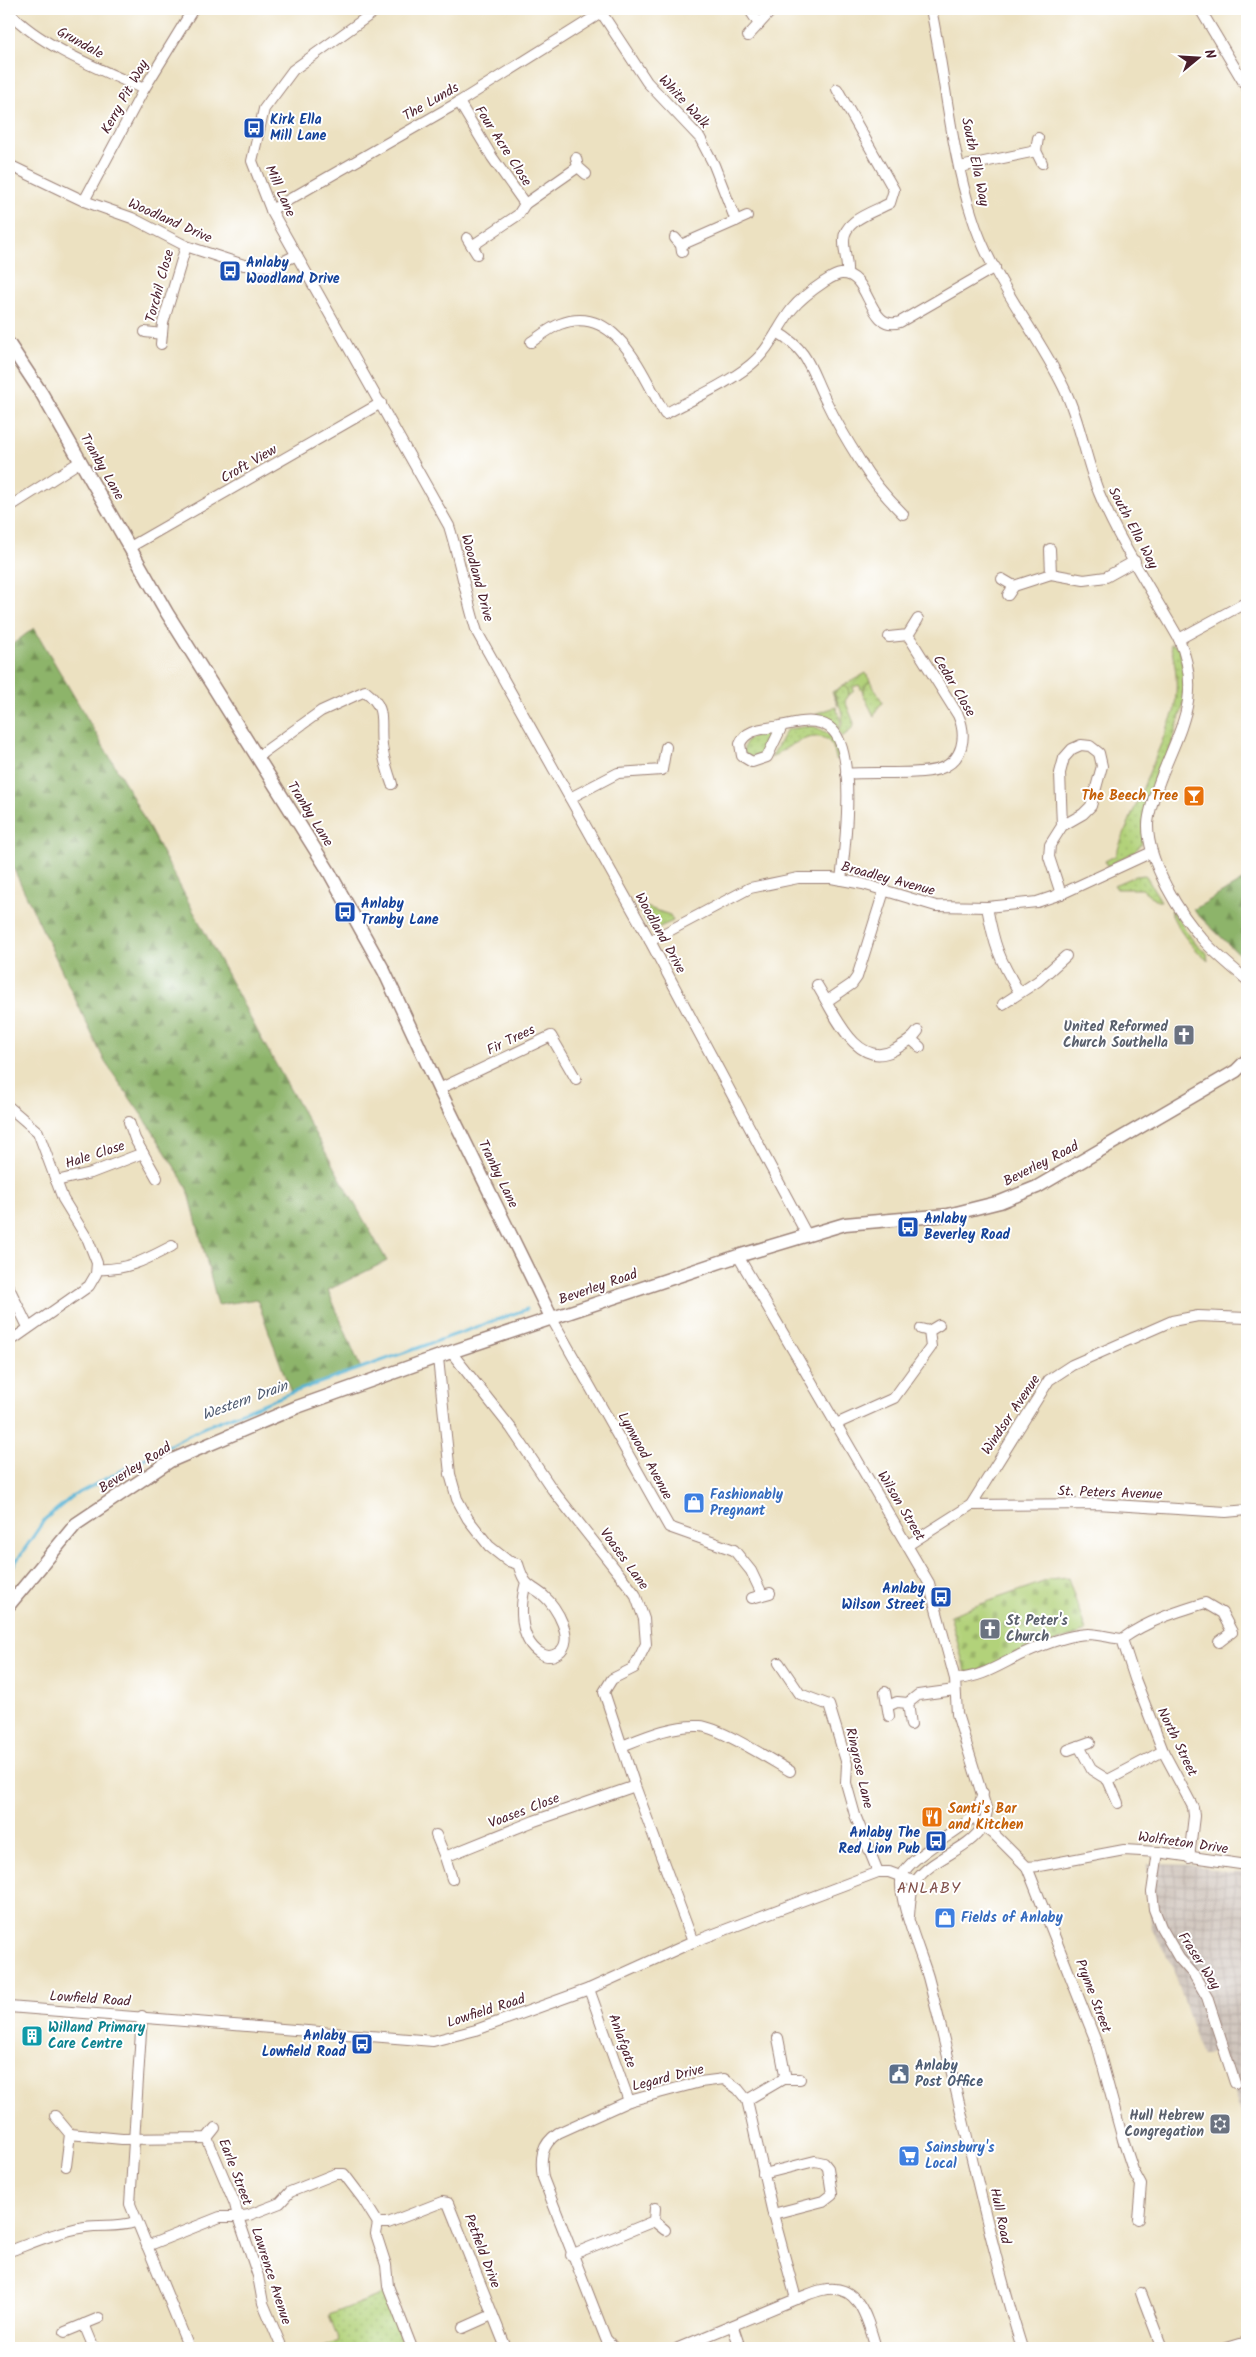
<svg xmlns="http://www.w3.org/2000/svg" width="1256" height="2357" viewBox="0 0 1256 2357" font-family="Kalam,sans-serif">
	<defs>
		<pattern id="industrial-grid" width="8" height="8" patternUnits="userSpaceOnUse" patternTransform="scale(1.25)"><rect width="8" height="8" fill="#cdc2b9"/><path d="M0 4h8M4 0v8" fill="none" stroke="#b2a69f"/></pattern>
		<pattern id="grass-dots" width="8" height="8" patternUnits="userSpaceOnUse" patternTransform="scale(1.25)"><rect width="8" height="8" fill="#b2d27a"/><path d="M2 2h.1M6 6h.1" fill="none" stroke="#9bb46a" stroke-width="1.8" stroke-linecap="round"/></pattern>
		<pattern id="forest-firs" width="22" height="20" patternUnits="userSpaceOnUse" patternTransform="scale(1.25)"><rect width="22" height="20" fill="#8db46a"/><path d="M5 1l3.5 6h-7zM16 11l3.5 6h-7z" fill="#759257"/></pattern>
		<pattern id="cemetery-stones" width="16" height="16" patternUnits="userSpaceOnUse" patternTransform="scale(1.25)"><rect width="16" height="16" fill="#b2d27a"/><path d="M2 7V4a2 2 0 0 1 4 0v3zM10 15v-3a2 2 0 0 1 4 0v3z" fill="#9bb46a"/></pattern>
		<pattern id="garden-furrows" width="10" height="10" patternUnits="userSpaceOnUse" patternTransform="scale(1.25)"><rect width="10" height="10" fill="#b2d27a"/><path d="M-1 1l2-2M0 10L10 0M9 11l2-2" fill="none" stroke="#9bb46a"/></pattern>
	</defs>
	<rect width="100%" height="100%" fill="#fff"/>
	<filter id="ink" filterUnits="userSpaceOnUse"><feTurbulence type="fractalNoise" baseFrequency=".02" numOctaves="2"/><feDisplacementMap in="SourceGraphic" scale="10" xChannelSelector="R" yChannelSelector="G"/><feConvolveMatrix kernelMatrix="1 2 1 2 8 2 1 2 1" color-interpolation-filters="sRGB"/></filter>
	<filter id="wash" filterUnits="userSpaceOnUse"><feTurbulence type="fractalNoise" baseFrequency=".0096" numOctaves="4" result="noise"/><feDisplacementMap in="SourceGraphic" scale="20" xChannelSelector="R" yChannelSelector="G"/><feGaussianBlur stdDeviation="1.12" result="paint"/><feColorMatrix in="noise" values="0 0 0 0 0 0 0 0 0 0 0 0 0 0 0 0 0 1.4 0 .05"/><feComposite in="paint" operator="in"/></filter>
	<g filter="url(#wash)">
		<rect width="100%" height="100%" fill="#ece1c1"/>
		<polygon fill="url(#industrial-grid)" points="1147,1864 1190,1865 1232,1873 1247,1872 1247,2131 1219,2051 1202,2056 1172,1965 1151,1927"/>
		<g fill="url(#grass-dots)" stroke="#7e7852">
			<path d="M1170,644L1179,646L1187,693L1141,845L1134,852L1107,866L1105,861L1115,856L1174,712C1178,687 1177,668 1170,644Z"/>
			<polygon points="870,681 883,703 879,706 874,716 863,694 865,686"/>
			<path d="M843,686H848L849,695L845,701L854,723L851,730L842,737L838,731C848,720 839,705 834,693Z"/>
			<polygon points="836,707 841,722 837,729 825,720 817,717 817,713"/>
			<path d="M812,726C834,734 835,739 841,760L836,759C831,718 791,744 771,758L787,729Z"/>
			<path d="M766,732L772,734L771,741L765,754L750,757L744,753C743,738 753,737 766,732Z"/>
			<polygon points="1145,875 1161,901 1157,901 1142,889 1117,889 1114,885 1135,876"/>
			<polygon points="643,906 670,915 673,921 655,929 648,926 639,909"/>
			<path d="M1172,910L1194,942L1207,953L1208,961C1191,946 1179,932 1170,911Z"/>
			<path d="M385,2293C393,2312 396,2329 404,2348H321L339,2341L329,2315Z"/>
		</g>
		<g fill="url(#forest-firs)" stroke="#6c6a4a">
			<polygon points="34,628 125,783 261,1038 387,1261 328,1290 361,1369 291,1393 257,1299 218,1305 188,1189 150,1127 105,1062 9,859 9,647"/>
			<polygon points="1247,878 1247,962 1193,910"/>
		</g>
		<polygon fill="url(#cemetery-stones)" stroke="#7e7852" points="1068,1578 1086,1631 970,1673 965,1670 950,1615 1049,1580"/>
		<polygon fill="url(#garden-furrows)" stroke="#7e7852" points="866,673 870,681 865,686 863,693 859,685 853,687 854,691 849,695 848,687 843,686 834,693 838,706 832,692"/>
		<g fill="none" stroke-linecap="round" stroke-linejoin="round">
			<polyline stroke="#59b5d7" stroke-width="3" points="9,1572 45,1519 73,1496 204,1427 291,1393 527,1309"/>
		</g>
	</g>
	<g filter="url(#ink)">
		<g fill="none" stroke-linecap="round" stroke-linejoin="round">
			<g stroke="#9b8076" stroke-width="12">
				<g id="minor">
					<path d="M378,9L293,70L264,109L252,161L271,210L449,526C460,561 466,597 477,632L650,941L807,1235"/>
					<polyline points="599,9 647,82 700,138 714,165 736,221"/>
					<polyline points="749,9 759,24"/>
					<path d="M931,9C945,76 951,152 972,216C991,278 1035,329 1063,386C1080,420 1085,458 1099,493C1120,544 1152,591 1179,639C1203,695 1180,728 1160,780C1155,794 1149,809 1148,824C1147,862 1180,915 1205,942C1218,956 1233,968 1247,980"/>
					<polyline points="1200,9 1247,88"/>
					<path d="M9,12C40,46 102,70 144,89"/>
					<polyline points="748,36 770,12"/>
					<path d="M837,89L894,190L890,203C874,212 842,220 844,242C844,253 848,263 847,274"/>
					<polyline points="459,102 492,157 525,204 518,215 472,246"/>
					<polyline points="1038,138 1036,151 1042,163"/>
					<polyline points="576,158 578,167 586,174"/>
					<polyline points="9,165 84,201 132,218 186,246 244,265 273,266 297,255"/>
					<polyline points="960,167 1036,151"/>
					<polyline points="84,201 144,89 193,9"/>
					<polyline points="525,204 578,167"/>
					<polyline points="271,210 459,102 601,13"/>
					<polyline points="467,238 477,254"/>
					<polyline points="675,238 681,245 682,252"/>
					<polyline points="681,245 747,216"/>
					<polyline points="145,332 162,334"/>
					<path d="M777,332C810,351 810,370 826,401C836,422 848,442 860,461C872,481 887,498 903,514"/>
					<path d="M531,342C540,336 550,328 560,324C617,302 643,377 665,414C692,399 736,380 757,359C772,345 779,325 792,309C801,298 812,290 824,282C829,279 834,275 841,274C871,271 867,333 900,322L995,267"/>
					<polyline points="161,344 163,323 186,246"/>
					<polyline points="9,507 81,461"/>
					<polyline points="130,547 381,403"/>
					<polyline points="1050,549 1051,574"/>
					<polyline points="1002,579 1014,586 1008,595"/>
					<polyline points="1014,586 1051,574 1084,580 1106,577 1135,561"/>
					<polyline points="889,637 908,635 918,619"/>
					<polyline points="1179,639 1247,602"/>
					<path d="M782,726L767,757L752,762L742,756L740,744C746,728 766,729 780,726C796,723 814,717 829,727C858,747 845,848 841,880"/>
					<path d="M257,757L321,711L365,691C388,709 379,720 382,745C383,758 388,772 392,784"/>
					<path d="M846,774C872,771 917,776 939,769C964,761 967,735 958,715L908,635"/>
					<polyline points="570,798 618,773 662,770 666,747"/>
					<polyline points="1061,894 1049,857 1050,845 1062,826 1060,773 1064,758 1072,749 1081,745 1090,746 1099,753 1102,766 1091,806 1083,814 1062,826"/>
					<path d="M987,907C994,945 999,959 1019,992"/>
					<polyline points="650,941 750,888 798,878 831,878 863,884 936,906 987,907 1037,902 1061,894 1152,852"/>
					<path d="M817,985C833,1010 856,1071 894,1050C904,1044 912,1040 918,1031"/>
					<polyline points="827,1001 852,984 857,977 884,891"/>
					<polyline points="1003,1004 1038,981 1066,956"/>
					<polyline points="912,1040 920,1047"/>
					<polyline points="439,1089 551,1036 576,1079"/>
					<polyline points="9,1107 38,1132 63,1199 88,1240 97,1263 96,1274 89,1286 9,1342"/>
					<polyline points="129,1122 135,1139 157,1178"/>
					<polyline points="56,1181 91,1173 143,1153"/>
					<path d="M738,1256L929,1583L955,1679L957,1714L987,1811C986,1816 985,1822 983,1826C968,1851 932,1857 916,1881C910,1891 910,1904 909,1916"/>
					<path d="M97,1269C126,1271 147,1259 172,1246"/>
					<polyline points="9,1288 28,1327"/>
					<polyline points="552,1319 669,1527 734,1550 751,1571 762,1594"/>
					<polyline points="921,1329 929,1331 939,1325"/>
					<polyline points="451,1352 511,1428 552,1489 635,1594 644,1619 646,1644 634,1668 612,1679 604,1692 635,1786 693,1942"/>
					<path d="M438,1358L450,1474L457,1499L468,1519L489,1546L508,1561L518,1564C520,1570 522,1577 526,1582C531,1588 539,1591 544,1596C556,1606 577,1641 558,1653C552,1657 546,1657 540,1653C518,1639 520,1604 526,1582"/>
					<polyline points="836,1424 894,1398 931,1347 929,1331"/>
					<polyline points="971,1505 1097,1504 1226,1512 1247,1510"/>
					<polyline points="908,1545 971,1505 1049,1380 1072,1365 1172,1321 1198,1316 1247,1318"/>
					<polyline points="752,1598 770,1593"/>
					<polyline points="1122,1639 1135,1679 1163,1751 1193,1807 1194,1816 1189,1858"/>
					<path d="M1122,1639C1147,1621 1176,1612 1205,1603L1222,1613L1232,1632L1219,1642"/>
					<polyline points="779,1663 800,1694 829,1705 847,1764 846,1783 855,1815 878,1872"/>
					<path d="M955,1679C981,1678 999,1665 1022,1654C1042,1645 1066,1635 1088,1634C1099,1634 1111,1638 1122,1639"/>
					<polyline points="885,1692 889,1716"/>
					<polyline points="908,1703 911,1725"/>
					<polyline points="888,1706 897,1702 908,1703 918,1695 955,1690"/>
					<path d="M622,1746C647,1736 672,1725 700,1726C719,1727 771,1760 790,1771"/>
					<polyline points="1079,1746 1092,1770 1108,1780 1163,1751"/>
					<polyline points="1068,1750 1090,1742"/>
					<polyline points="1108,1780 1118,1803"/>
					<path d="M983,1793L978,1809L972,1818C956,1833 909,1857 902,1876C895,1893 922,1956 928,1977C961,2101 984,2226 1022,2348"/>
					<polyline points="979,1823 994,1834 1027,1867 1097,2044 1123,2140 1133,2170 1141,2185 1138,2219"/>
					<polyline points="436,1835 445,1857"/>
					<polyline points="1158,1852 1152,1892 1154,1909 1161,1927 1179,1958 1194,1975 1207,1997 1235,2083"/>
					<polyline points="1027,1867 1039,1866 1124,1850 1158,1852 1247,1865"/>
					<polyline points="452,1879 445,1857 534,1821 635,1786"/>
					<polyline points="589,1989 629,2101"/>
					<polyline points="9,2007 433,2041 476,2030 589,1989 693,1942 878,1872 889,1872 916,1882"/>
					<polyline points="142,2016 130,2204 189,2348"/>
					<polyline points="783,2079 800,2079"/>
					<polyline points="747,2100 783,2079 785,2074 778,2038"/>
					<polyline points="55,2116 70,2134 66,2166"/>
					<polyline points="70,2134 122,2139 207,2138 215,2128"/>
					<polyline points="207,2138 235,2204 238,2217 249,2215 280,2203 290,2192 335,2174 344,2174 363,2199 378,2223 388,2223 442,2202 448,2203 506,2348"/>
					<polyline points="763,2174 815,2161 824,2163 828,2168 832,2194 823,2201 773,2214"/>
					<polyline points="655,2208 654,2221 665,2230"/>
					<polyline points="378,2223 376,2234 386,2265 388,2286 412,2348"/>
					<polyline points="147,2246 220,2217 238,2217 258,2276 263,2303 282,2348"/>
					<path d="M9,2249L10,2251C34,2242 59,2231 85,2227C103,2224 116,2228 135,2222"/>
					<polyline points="571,2255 654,2221"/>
					<polyline points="1141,2293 1162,2348"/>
					<path d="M796,2299C805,2296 813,2292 822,2290C860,2281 868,2322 876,2348"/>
					<polyline points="84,2324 94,2348"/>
					<polyline points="733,2327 740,2348"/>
					<polyline points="463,2328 492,2315"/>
					<polyline points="65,2332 99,2318"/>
					<path d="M614,2348L606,2339L543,2178C540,2158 541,2145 558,2133L629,2101L700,2082L724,2079L738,2089L747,2100L773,2214L796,2299L678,2348"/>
					<polyline points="1227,2348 1247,2342"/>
				</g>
			</g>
			<g stroke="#9b8076" stroke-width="15">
				<g id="major">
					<polyline points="9,344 42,394 167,613 328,870 384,971 439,1089 552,1319"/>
					<polyline points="9,1605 76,1524 170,1461 297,1407 451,1352 738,1256 845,1224 948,1215 1000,1202 1037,1187 1236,1071 1247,1060"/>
				</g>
			</g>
			<use href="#minor" stroke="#fff" stroke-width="10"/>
			<use href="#major" stroke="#fff" stroke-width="12"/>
		</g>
	</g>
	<defs>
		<g id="bus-square" transform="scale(1.125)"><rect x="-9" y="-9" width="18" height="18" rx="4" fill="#1a4fb4" stroke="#fff"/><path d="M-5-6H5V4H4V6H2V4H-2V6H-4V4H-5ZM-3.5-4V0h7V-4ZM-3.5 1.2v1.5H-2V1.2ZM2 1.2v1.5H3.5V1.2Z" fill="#fff"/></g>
		<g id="bar-square" transform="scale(1.125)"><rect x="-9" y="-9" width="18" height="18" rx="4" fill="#e8710a" stroke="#fff"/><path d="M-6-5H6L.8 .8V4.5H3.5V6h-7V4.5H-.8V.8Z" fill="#fff"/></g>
		<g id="church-square" transform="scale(1.125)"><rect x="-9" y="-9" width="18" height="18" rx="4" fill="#6b7280" stroke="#fff"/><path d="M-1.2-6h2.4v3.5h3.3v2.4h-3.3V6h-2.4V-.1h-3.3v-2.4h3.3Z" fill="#fff"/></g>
		<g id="shop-square" transform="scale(1.125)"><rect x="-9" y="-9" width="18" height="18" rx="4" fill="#3f7fe0" stroke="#fff"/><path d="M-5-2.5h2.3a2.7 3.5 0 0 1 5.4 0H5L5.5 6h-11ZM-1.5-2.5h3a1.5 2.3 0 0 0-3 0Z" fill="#fff"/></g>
		<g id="restaurant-square" transform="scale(1.125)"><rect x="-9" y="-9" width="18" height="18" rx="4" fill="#e8710a" stroke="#fff"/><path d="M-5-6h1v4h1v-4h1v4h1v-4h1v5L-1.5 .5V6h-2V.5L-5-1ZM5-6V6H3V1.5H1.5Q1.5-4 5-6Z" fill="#fff"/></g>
		<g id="building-square" transform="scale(1.125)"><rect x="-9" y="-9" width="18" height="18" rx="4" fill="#0f9aa8" stroke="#fff"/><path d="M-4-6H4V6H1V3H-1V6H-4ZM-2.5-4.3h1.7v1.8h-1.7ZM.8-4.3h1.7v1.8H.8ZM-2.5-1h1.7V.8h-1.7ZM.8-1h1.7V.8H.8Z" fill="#fff"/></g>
		<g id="civic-square" transform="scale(1.125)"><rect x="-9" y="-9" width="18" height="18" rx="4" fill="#5c6f8a" stroke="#fff"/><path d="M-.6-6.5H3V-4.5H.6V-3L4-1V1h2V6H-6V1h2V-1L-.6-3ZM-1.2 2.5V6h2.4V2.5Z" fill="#fff"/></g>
		<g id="synagogue-square" transform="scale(1.125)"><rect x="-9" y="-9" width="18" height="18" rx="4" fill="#6b7280" stroke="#fff"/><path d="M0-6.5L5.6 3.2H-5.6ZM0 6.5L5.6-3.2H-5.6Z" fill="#fff"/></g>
		<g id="supermarket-square" transform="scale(1.125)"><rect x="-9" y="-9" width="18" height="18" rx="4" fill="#3f7fe0" stroke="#fff"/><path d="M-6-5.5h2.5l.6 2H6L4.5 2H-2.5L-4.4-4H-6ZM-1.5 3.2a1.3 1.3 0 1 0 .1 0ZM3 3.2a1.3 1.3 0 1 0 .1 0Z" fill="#fff"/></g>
	</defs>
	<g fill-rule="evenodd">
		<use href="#bus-square" x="254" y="128"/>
		<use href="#bus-square" x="230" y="271"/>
		<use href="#bar-square" x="1194" y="796"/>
		<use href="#bus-square" x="345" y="912"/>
		<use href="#church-square" x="1184" y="1035"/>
		<use href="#bus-square" x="908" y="1227"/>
		<use href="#shop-square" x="694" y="1503"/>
		<use href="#bus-square" x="941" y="1597"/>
		<use href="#church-square" x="990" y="1629"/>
		<use href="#restaurant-square" x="932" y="1817"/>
		<use href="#bus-square" x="936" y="1841"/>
		<use href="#shop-square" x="945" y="1918"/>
		<use href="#building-square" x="32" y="2036"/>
		<use href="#bus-square" x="362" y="2044"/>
		<use href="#civic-square" x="899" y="2074"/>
		<use href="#synagogue-square" x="1220" y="2124"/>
		<use href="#supermarket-square" x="909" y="2156"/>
	</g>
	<g text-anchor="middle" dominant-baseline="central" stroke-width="4" stroke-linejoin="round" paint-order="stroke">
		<g font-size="14" fill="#4a1f2b" stroke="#fff">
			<text transform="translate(80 43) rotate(29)">Grundale</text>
			<text transform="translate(125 97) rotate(-61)">Kerry Pit Way</text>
			<text transform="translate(431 102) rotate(-30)">The Lunds</text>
			<text transform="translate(684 102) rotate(47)">White Walk</text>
			<text transform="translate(503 146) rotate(57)">Four Acre Close</text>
			<text transform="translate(975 162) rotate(78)">South Ella Way</text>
			<text transform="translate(280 191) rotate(66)">Mill Lane</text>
			<text transform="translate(170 221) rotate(24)">Woodland Drive</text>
			<text transform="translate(160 286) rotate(-75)">Torchil Close</text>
			<text transform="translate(249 464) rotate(-30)">Croft View</text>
			<text transform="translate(102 467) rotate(60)">Tranby Lane</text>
			<text transform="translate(1133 528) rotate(62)">South Ella Way</text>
			<text transform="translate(477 578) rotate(75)">Woodland Drive</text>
			<text transform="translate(954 686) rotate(59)">Cedar Close</text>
			<text transform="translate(310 814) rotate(58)">Tranby Lane</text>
			<text transform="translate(888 879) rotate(15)">Broadley Avenue</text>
			<text transform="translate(660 933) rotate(61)">Woodland Drive</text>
			<text transform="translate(511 1040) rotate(-26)">Fir Trees</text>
			<text transform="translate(95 1155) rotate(-18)">Hale Close</text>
			<text transform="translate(1041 1164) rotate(-27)">Beverley Road</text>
			<text transform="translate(498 1174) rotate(64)">Tranby Lane</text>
			<text transform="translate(598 1287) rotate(-19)">Beverley Road</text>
			<text transform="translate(1011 1415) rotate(-56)">Windsor Avenue</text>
			<text transform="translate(645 1456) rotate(61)">Lynwood Avenue</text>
			<text transform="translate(135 1468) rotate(-32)">Beverley Road</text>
			<text transform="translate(1110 1493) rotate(2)">St. Peters Avenue</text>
			<text transform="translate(901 1506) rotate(59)">Wilson Street</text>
			<text transform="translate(624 1559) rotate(54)">Voases Lane</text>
			<text transform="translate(1177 1742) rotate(64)">North Street</text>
			<text transform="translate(859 1768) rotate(77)">Ringrose Lane</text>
			<text transform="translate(524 1811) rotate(-21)">Voases Close</text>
			<text transform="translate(1183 1843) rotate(8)">Wolfreton Drive</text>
			<text transform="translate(1199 1961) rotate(57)">Fraser Way</text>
			<text transform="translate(1093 1996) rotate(69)">Pryme Street</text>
			<text transform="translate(90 1999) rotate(4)">Lowfield Road</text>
			<text transform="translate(486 2011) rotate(-18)">Lowfield Road</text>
			<text transform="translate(622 2041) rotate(70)">Anlafgate</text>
			<text transform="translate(668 2078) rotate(-14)">Legard Drive</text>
			<text transform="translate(235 2172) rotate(69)">Earle Street</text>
			<text transform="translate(1000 2216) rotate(78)">Hull Road</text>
			<text transform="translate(482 2251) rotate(69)">Petfield Drive</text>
			<text transform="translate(271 2276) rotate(72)">Lawrence Avenue</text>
		</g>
		<g font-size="14" font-weight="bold" fill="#164399" stroke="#fff" text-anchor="start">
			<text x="270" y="120">Kirk Ella<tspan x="270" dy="16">Mill Lane</tspan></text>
			<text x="246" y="263">Anlaby<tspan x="246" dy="16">Woodland Drive</tspan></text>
			<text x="361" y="904">Anlaby<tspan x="361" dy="16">Tranby Lane</tspan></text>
			<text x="924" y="1219">Anlaby<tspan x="924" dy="16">Beverley Road</tspan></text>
			<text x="925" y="1589" text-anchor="end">Anlaby<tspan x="925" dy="16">Wilson Street</tspan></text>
			<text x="920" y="1833" text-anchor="end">Anlaby The<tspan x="920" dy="16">Red Lion Pub</tspan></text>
			<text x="346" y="2036" text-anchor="end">Anlaby<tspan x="346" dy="16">Lowfield Road</tspan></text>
		</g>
		<g font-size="14" font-weight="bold" fill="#c56008" stroke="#fff" text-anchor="end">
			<text x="1178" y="796">The Beech Tree</text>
			<text x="948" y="1809" text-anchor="start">Santi's Bar<tspan x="948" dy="16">and Kitchen</tspan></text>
		</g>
		<g font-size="14" font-weight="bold" fill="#5b616d" stroke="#fff" text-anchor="end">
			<text x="1168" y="1027">United Reformed<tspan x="1168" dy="16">Church Southella</tspan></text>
			<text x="1006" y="1621" text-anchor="start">St Peter's<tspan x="1006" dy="16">Church</tspan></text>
			<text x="1204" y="2116">Hull Hebrew<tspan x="1204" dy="16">Congregation</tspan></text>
		</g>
		<g font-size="14" font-weight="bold" fill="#366cbe" stroke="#fff" text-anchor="start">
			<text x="710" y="1495">Fashionably<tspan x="710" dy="16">Pregnant</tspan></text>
			<text x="961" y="1918">Fields of Anlaby</text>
			<text x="925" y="2148">Sainsbury's<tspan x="925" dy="16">Local</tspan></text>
		</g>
		<g font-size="14" font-weight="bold" fill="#0d838f" stroke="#fff" text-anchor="start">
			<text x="48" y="2028">Willand Primary<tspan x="48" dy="16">Care Centre</tspan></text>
		</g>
		<g font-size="14" font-weight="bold" fill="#4e5e75" stroke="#fff" text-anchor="start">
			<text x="915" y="2066">Anlaby<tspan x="915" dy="16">Post Office</tspan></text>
		</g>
		<g font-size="15" font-style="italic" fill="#505b70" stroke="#fff">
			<text transform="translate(245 1401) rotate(-20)">Western Drain</text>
		</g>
		<g font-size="16" letter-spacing="1" fill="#82514a" stroke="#fff">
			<text x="929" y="1888">ANLABY</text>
		</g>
	</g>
	<rect width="1256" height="2357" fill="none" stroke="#fff" stroke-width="30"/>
	<g transform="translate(1198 58) rotate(72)" stroke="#ffffff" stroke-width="4" paint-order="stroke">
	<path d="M0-4L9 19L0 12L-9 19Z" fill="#4a1f2b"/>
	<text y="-8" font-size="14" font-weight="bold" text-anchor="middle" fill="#4a1f2b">N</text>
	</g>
</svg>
